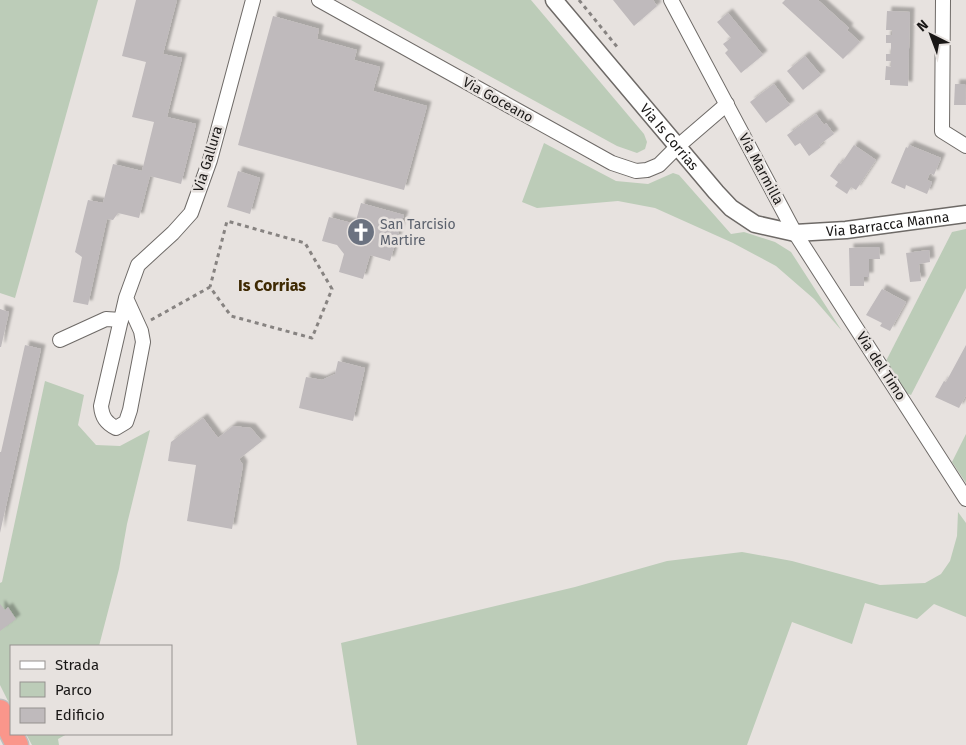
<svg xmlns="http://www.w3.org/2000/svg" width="966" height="745" viewBox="0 0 966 745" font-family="'Fira Sans',sans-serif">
	<defs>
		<filter id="shadow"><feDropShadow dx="4.5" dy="-4.5" stdDeviation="1" flood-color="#0004"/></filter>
	</defs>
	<rect width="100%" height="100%" fill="#e7e2df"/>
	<g fill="#bcccb8">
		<polygon points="0,0 98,0 15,298 0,293"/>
		<polygon points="351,0 531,0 644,134 647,142 645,149 637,153 617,146"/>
		<polygon points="544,143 616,181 648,184 673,173 679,175 731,234 744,232 775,242 791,252 842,331 814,299 776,266 733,243 655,208 618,201 537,208 522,202"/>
		<polygon points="966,229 966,288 911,395 906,393 886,361 952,232"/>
		<polygon points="45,381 84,395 78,425 96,445 120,446 150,430 127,524 119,569 99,646 11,646 11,707 0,685 0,583 2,582"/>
		<polygon points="966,434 966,483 952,462"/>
		<polygon points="958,512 966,523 966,617 934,604 917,619 865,603 852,644 792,622 747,745 357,745 341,643 575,587 667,561 742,552 792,561 880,585 925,583 941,574 950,561 957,536"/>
		<polygon points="26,734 67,734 58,739 59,745 32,745"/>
	</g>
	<g fill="#bfbabc" filter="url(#shadow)">
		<polygon points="136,0 177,0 163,54 182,58 167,117 196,124 181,184 150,176 139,218 118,213 113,220 107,219 88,305 73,302 82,257 75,252 88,200 103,203 113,164 142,171 154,122 132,117 146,62 122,56"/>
		<polygon points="613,0 653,0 657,6 634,26"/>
		<polygon points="785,0 818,0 849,28 847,30 860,42 843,59 782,3"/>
		<polygon points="887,11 910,12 908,86 890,85 890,80 885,80 886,66 891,67 891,61 886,61 886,54 891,54 891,43 886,43 886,35 892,35 892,30 886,30"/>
		<polygon points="728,13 763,55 741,73 725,53 728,50 723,44 731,38 717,22"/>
		<polygon points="273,16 319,29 317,39 357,50 354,60 380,67 373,91 427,106 404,190 238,145"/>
		<polygon points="805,56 821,75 803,90 787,71"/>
		<polygon points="774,84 790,105 766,123 750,102"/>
		<polygon points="955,84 965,84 966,105 954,105"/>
		<polygon points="816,114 824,125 826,123 834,134 819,145 821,147 809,156 800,143 795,146 787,135"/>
		<polygon points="854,145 876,160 856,190 851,187 847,194 835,186 838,182 830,176 839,163 841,164"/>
		<polygon points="909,145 941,158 934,175 930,173 927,180 932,182 927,194 906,185 905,189 891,183 906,147 908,148"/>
		<polygon points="238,171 260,178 250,214 227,207"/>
		<polygon points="361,203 404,215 390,261 370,255 363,279 339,272 344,254 337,245 322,241 329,217 355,224"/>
		<polygon points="879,247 880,259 869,259 869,277 864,277 864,286 850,286 849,248"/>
		<polygon points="929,250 930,262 919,264 921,281 910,282 906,253"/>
		<polygon points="882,289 906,302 890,331 880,326 882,323 866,315"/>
		<polygon points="0,309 9,312 1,347 0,347"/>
		<polygon points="25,345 41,349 0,533 0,452 1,452"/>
		<polygon points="966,345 966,395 959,408 935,397 944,381 946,382"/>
		<polygon points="338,361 365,368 353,421 299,408 306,377 322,380 335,374"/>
		<polygon points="203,418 218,438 233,426 251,428 262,441 239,459 243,465 232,529 187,521 196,465 168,461 171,442"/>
		<polygon points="0,604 5,610 8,607 16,619 0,631"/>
	</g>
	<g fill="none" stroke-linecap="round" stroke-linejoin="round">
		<g stroke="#6e6a67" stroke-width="16">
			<g id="minor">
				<polyline points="319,0 612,163 636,171 647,170 659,165 677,147 727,104"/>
				<polyline points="671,0 795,233 966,499"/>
				<polyline points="943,0 942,131 966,146"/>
				<path d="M126,298L141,331L143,342L130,410L126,422L116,428C106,423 102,417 101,406L126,298L138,265L173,233L191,213L210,160L253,0"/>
				<polyline points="60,340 106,319 121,320"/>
			</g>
		</g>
		<g stroke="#6e6a67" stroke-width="19">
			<g id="tertiary">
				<path id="s1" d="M554,0L716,192L731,208L755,224L795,233L846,230L966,214"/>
			</g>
		</g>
		<g stroke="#bfbebe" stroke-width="25">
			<polyline id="trunk" points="0,711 17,745"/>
		</g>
		<g stroke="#878381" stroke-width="3" stroke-dasharray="4 4" stroke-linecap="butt">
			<polyline points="579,0 618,48"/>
			<polyline points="151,320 210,287 231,316 312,338 332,289 305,243 227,221 210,287"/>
		</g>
		<use href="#minor" stroke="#fff" stroke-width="14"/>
		<use href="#tertiary" stroke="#fff" stroke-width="16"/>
		<use href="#trunk" stroke="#fa968b" stroke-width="22"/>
	</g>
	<defs>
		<g id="church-disc" transform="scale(1.4375)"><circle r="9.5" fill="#6b7280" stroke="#e7e2df"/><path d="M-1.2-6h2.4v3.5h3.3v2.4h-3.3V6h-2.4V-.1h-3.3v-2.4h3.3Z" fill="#fff"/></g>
	</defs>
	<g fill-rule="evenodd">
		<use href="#church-disc" x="361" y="232"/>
	</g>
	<g text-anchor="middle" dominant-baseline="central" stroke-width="5" stroke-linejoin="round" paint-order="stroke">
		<g font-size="14" fill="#191716" stroke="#e7e2df">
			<text transform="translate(498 100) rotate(29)">Via Goceano</text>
			<text stroke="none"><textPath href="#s1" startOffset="179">Via Is Corrias</textPath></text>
			<text transform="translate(208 159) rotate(-73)">Via Gallura</text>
			<text transform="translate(761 169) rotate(62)">Via Marmilla</text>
			<text stroke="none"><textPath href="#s1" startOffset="436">Via Barracca Manna</textPath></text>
			<text transform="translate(881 366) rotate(57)">Via del Timo</text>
		</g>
		<g font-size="14" fill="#5b616d" stroke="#e7e2df" text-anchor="start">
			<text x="380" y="224">San Tarcisio<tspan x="380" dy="16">Martire</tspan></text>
		</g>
		<g font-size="16" font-weight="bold" fill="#3e2902" stroke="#e7e2df">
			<text x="272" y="285">Is Corrias</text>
		</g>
	</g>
	<rect x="10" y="645" width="162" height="90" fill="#e7e2df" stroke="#95918f"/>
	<rect x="20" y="661" width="25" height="8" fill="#ffffff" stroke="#95918f"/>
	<text x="55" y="670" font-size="15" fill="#191716">Strada</text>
	<rect x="20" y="682" width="25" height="15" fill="#bcccb8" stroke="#95918f"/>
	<text x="55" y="695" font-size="15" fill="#191716">Parco</text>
	<rect x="20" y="708" width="25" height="15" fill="#bfbabc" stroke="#95918f"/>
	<text x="55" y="720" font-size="15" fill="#191716">Edificio</text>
	<g transform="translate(931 35) rotate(318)" stroke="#e7e2df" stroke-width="4" paint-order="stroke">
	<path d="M0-4L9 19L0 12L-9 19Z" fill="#191716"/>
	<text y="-8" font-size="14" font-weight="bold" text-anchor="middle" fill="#191716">N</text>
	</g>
</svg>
